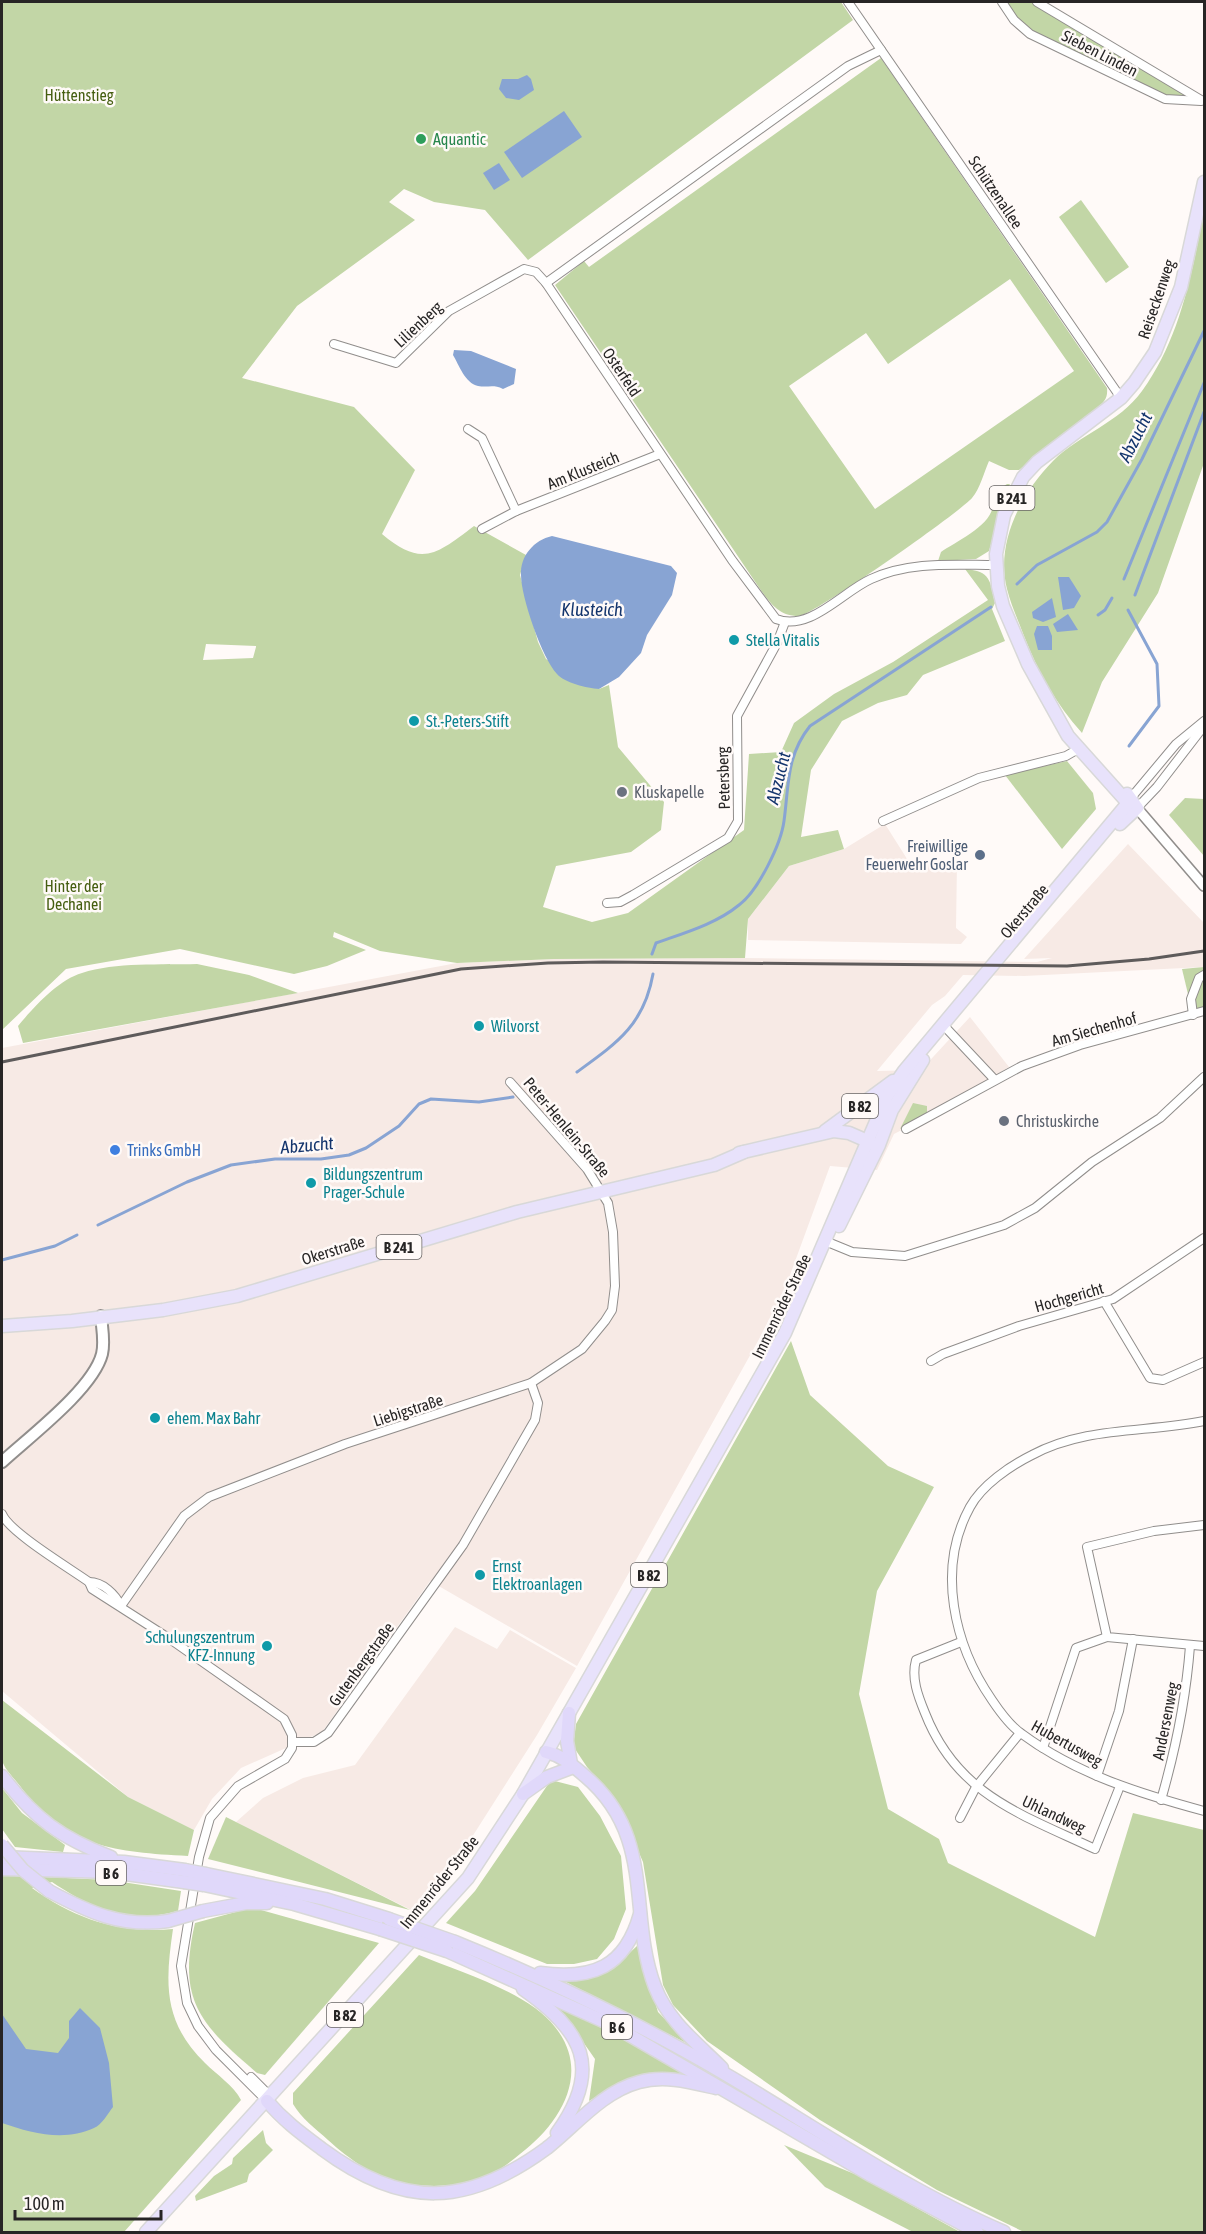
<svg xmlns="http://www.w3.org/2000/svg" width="1206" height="2234" viewBox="0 0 1206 2234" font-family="'Asap Condensed',sans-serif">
	<rect width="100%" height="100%" fill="#fffaf8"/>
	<g fill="#f7eae5">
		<polygon points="885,824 909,862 957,863 956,928 967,937 961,944 748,940 748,919 789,866 844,849"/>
		<polygon points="1128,844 1204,923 1204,967 1024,976 963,975 945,996 932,1005 877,1071 921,1070 970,1017 1009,1067 937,1112 894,1134 877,1170 830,1166 786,1286 758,1341 577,1666 430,1581 322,1732 241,1768 212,1799 194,1830 128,1797 2,1691 2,1048 457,963 554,959 745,958 1037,962 1052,958 1024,959"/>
		<polygon points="455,1627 497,1649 510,1630 576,1668 537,1735 465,1848 417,1913 236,1822 263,1798 303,1778 355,1765"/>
	</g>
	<g fill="#c2d6a6" fill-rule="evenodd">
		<path d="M2,2H841L853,20L528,260L485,210L434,202L404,189L389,202L415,220L297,306L242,378L354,407L415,470L382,534C422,568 437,554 474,526L526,555L520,575L538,642L546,659L599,689L609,685L618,747L664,802L661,830L631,852L556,866L543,907L592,922L628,913L744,830L749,754L781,752L794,723L834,694L893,662L988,600L965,569C991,571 990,581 995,603L992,609L1005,641L923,675L907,695L878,703L842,721L811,770L801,837L838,830L844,849L789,866L748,919L745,958L554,959L457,963L380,951L334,932L333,937L366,950L327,966L294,974L180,949L66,969L2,1030ZM206,644L256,646V647L253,658L203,660Z"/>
		<polygon points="1002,2 1037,2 1201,101 1165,99 1030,34"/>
		<path d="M881,58L1107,388C1108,399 1104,402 1096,409L1019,470H1009L989,461C984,472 980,489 972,498C959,513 812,616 799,616C779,616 771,604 760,589L555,285L584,261L589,267ZM1010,279L1074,371L875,509L789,386L866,333L888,364Z"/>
		<polygon points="1081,200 1129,267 1106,283 1059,217"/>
		<path d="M1204,211V463L1158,593L1102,682L1082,733C1056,704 1038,672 1024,636C1018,620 1011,605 1007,589C995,543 1022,492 1053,461C1080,434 1119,423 1142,391C1180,339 1192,273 1204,211Z"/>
		<path d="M1007,484H1010L998,504L1002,507L989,551L976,559L938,561L941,552C958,540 1003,521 991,495Z"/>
		<polygon points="1067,761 1093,793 1096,809 1062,849 1005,775"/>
		<polygon points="1185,798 1204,799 1204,856 1169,815"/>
		<path d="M197,964L249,975L298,993L23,1043L18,1026C34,1007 58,980 82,973C115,962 162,965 197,964Z"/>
		<polygon points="1204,967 1204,1011 1193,1015 1182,969"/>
		<polygon points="913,1103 927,1106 927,1113 900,1129"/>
		<polygon points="791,1341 810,1395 888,1466 934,1487 877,1591 859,1694 888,1809 939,1839 948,1863 1095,1937 1133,1813 1204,1830 1204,2232 1024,2232 937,2190 820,2120 707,2041 673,2005 663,1985 643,1862 616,1800 587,1767 573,1746 576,1724"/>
		<path d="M2,1700L128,1797L194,1830L188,1856C115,1852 67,1848 20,1786C15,1779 4,1769 2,1760C0,1745 2,1717 2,1700Z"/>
		<polygon points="551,1780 578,1787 600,1816 621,1856 626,1909 614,1939 597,1959 574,1964 547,1964 446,1923 475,1891"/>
		<polygon points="2,1788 22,1813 65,1845 63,1852 15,1847 2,1829"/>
		<polygon points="226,1817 236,1822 410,1910 208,1859"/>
		<path d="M2,1875L109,1880L181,1891L178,1911C124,1925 96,1911 52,1882L32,1888C75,1919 120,1934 173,1929C165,1983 163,2022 205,2063C216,2074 234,2086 241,2100L124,2232H2Z"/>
		<path d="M243,1910H261L379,1943L265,2075L257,2073C200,2024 177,2001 195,1923Z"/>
		<path d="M638,1945L658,2012L690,2045L558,1978C604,1979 605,1976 638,1945Z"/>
		<path d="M419,1955C460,1972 528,1992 555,2027C592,2073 560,2124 520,2154C508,2164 494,2175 478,2180C455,2187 429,2187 406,2184C376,2179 349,2159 328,2140C316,2129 301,2118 293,2104V2093Z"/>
		<path d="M554,2003L694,2077C651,2070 626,2080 589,2101L595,2059L574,2029L551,2005Z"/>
		<polygon points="263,2130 266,2143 273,2150 249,2174 247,2182 196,2201 195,2196 214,2176 232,2164 233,2158"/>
		<polygon points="784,2145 857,2175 960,2232 913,2232 825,2187"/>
	</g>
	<g fill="#88a4d3">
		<polygon points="527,75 531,79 534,90 519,100 506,98 499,89 502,79 518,79"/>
		<polygon points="564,111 582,137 522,178 504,152"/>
		<polygon points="499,163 510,180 494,190 483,173"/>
		<path d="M454,350L471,351L516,369L514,384L503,389C493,384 488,388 478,386C465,383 459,365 453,355Z"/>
		<path d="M552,536L671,566L677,573L672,595L647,635L641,653L619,677L599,689C587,688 565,683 557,674C542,658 521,597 521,575C520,556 534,540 552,536Z"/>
		<polygon points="1058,577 1069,577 1081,596 1074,608 1063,610"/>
		<polygon points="1052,598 1056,617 1043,622 1033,618 1032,612"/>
		<polygon points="1068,614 1078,630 1057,632 1053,624"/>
		<polygon points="1037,626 1048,626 1052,636 1052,650 1038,650 1034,634"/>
		<path d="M80,2008L100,2028L109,2063L113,2107C108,2113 102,2125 94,2128C64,2142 31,2133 2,2123V2014L26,2049L58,2053L69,2038V2021Z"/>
	</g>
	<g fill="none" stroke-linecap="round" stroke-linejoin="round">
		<g stroke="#88a4d3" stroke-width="3">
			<polyline points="1124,579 1204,383"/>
			<polyline points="1017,584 1037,565 1097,532 1107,522 1142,459 1204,331"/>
			<polyline points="1135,595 1204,412"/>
			<polyline points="1128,610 1157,664 1159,706 1129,746"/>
			<polyline points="1098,615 1105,610 1112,598"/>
			<path d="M652,954L656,943C684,933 716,924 739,905C758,891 781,844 784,821C789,785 786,756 810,726L991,607"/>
			<path d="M577,1072C617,1043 644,1025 653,974"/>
			<polyline points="98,1225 187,1182 231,1165 275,1159 321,1159 349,1155 366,1148 399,1126 419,1104 431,1099 479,1102 513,1097"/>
			<polyline points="2,1260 55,1246 77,1235"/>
		</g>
		<g stroke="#918e8c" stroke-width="10">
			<g id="minor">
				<polyline points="848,2 1121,398"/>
				<polyline points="1002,2 1014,20 1030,34 1165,99 1201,101"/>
				<polyline points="1037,2 1201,100"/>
				<polyline points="546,283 848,66 881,50"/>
				<path d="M334,344L396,363L449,311L524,269L536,272L546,283L732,560L776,619C810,632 842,592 871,579C910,561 953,565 995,565"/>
				<polyline points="468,429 482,438 516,511"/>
				<polyline points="482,529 516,511 660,454"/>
				<polyline points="1130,799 1176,744 1204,721"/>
				<polyline points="1137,808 1157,787 1204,726"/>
				<polyline points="883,821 979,778 1066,756 1080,748"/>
				<polyline points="607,903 620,902 633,895 728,838 738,821 737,716 777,643 785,622"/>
				<polyline points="1193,1015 1191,999 1199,978 1204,975"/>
				<polyline points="947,1029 994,1079"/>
				<polyline points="906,1129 1022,1066 1080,1045 1204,1011"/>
				<polyline points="830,1243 852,1252 905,1256 1004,1225 1035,1208 1092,1162 1160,1118 1204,1077"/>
				<polyline points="1104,1301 1150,1378 1163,1380 1204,1362"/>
				<polyline points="931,1361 943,1354 1019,1326 1113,1299 1204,1238"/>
				<path d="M1204,1421C1146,1433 1086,1426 1032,1455C1010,1466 982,1485 970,1507C936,1569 954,1645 992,1700C1000,1712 1010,1726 1022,1734C1076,1774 1141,1794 1204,1811"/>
				<path d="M2,1514C9,1532 71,1569 89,1582L92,1589L167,1637L284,1719L292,1735V1748L285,1759L238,1786L210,1818L199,1857L181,1966L187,2003L198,2026L216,2050L267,2101"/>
				<polyline points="1204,1525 1154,1531 1087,1547 1107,1637 1204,1646"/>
				<path d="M89,1582C103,1582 115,1594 121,1606"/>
				<polyline points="121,1606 184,1516 209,1497 345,1444 531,1383 582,1349 605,1321 612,1310 615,1286 613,1232 608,1203 587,1169 510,1082"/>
				<path d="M961,1642L916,1660C911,1678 918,1696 925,1713C957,1795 1021,1814 1095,1849L1120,1786"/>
				<polyline points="292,1742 314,1742 328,1733 463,1545 535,1420 538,1403 531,1383"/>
				<polyline points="1043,1748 1076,1648 1107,1637"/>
				<polyline points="1097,1776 1119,1711 1133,1639"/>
				<path d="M1161,1800C1176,1748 1186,1699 1190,1646"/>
				<polyline points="960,1818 976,1787 1020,1733"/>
				<polyline points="251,2077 271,2097"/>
			</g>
		</g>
		<g stroke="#918e8c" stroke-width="12">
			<polyline id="tertiary" points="1137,808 1204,886"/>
		</g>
		<g stroke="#918e8c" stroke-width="14">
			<path id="secondary" d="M2,1462C29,1437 93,1389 102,1354C105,1342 102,1328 101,1316"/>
		</g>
		<g stroke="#d8d8d8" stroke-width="15">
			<g id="primary">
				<polyline points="1120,824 1137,808 1127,794"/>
				<polyline points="825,1131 893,1081"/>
				<polyline points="739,1153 834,1131 849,1133 872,1143"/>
				<polyline points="839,1226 879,1145 892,1110 923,1060"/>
				<polyline points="2,1326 72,1321 163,1310 237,1296 517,1212 714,1165 744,1152"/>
				<polyline points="146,2232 468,1878 523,1794 785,1333 887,1096 904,1071 1128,803 1068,736 1028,664 1003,606 998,586 996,554 1004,515 1023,477 1037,462 1121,398 1134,383 1155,352 1181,287 1204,182"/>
			</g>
		</g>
		<g stroke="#d8d8d8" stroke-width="15">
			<g id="trunk">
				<polyline points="569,1713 567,1741 571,1764"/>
				<path d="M546,1752C563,1756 572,1765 585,1776C657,1837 627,1914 655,1987C668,2021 697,2043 722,2068"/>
				<path d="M2,1776C35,1819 61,1838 111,1857"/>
				<polyline points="523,1794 547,1777 571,1768"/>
				<polyline points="2,1857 124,1862 185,1870"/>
				<polyline points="2,1869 111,1872 184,1882"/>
				<polyline points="206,1874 325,1899 389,1919"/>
				<polyline points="204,1885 294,1904 380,1929"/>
				<path d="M49,1891C88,1912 122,1928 168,1921"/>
				<polyline points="203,1911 246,1903 267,1903"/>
				<path d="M455,1942C551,1981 643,2025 732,2078C821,2131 908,2191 1004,2232"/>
				<polyline points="447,1951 612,2025 872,2176 977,2232"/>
				<path d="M540,1973C592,1980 625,1968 640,1914"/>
				<path d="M523,1989C582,2030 604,2068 557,2133"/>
				<path d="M267,2101C284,2121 302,2134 322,2149C403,2209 467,2207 547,2148C576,2125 602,2092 639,2082C665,2075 690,2082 716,2088"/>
			</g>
		</g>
		<use href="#minor" stroke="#fff" stroke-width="8"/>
		<use href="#tertiary" stroke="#fff" stroke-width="9"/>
		<use href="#secondary" stroke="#fff" stroke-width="10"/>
		<use href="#primary" stroke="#e8e2fb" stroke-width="12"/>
		<use href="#trunk" stroke="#e0d8fa" stroke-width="12"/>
		<polyline stroke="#5e5b5b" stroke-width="3" points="2,1062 461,969 548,963 603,962 1067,966 1149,959 1204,951"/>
		<g stroke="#d8d8d8" stroke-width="15" stroke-linecap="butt">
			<g id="trunk-bridge">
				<polyline points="2,1845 23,1870 49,1891"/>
				<polyline points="185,1870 206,1874"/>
				<polyline points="184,1882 204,1885"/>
				<polyline points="389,1919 455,1942"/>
				<polyline points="168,1921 203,1911"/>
				<polyline points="380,1929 447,1951"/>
			</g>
		</g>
		<use href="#trunk-bridge" stroke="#e0d8fa" stroke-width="12"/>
	</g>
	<circle fill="#2e9e5b" stroke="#fffaf8" stroke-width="2" cx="421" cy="139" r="6"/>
	<g fill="#0f9aa8" stroke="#fffaf8" stroke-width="2">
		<circle cx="734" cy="640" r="6"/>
		<circle cx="414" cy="721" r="6"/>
		<circle cx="479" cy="1026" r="6"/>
		<circle cx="311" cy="1183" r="6"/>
		<circle cx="155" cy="1418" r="6"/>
		<circle cx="480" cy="1575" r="6"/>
		<circle cx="267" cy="1646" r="6"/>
	</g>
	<g fill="#6b7280" stroke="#fffaf8" stroke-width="2">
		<circle cx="622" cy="792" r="6"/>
		<circle cx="1004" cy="1121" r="6"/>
	</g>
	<circle fill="#5c6f8a" stroke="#fffaf8" stroke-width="2" cx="980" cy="855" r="6"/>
	<circle fill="#3f7fe0" stroke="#fffaf8" stroke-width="2" cx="115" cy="1150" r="6"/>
	<g text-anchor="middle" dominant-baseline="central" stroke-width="5" stroke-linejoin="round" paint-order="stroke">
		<g fill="#fffaf8" stroke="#686564" stroke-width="1.5">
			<rect x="989.5" y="486" width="45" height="24" rx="4.5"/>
			<rect x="842" y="1094" width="36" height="24" rx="4.5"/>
			<rect x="376.5" y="1235" width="45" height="24" rx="4.5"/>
			<rect x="631" y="1563" width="36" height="24" rx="4.5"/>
			<rect x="96" y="1861" width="30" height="24" rx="4.5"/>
			<rect x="327" y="2003" width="36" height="24" rx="4.5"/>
			<rect x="602" y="2015" width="30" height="24" rx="4.5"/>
		</g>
		<g font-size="15" font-weight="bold" fill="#272525">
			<text x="1012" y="498">B 241</text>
			<text x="860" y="1106">B 82</text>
			<text x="399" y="1247">B 241</text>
			<text x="649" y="1575">B 82</text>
			<text x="111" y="1873">B 6</text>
			<text x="345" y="2015">B 82</text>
			<text x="617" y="2027">B 6</text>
		</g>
		<g font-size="16" fill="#272525" stroke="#fffaf8">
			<text transform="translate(1100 53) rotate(27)">Sieben Linden</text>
			<text transform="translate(996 192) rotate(56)">Schützenallee</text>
			<text transform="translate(1156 299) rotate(-71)">Reiseckenweg</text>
			<text transform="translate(418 324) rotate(-43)">Lilienberg</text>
			<text transform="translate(622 372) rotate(56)">Osterfeld</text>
			<text transform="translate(583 470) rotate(-22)">Am Klusteich</text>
			<text transform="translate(723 778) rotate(-92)">Petersberg</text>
			<text transform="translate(1024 911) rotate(-50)">Okerstraße</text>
			<text transform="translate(1094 1029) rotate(-16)">Am Siechenhof</text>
			<text transform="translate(567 1127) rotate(50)">Peter-Henlein-Straße</text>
			<text transform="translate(333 1250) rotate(-17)">Okerstraße</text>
			<text transform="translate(1069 1297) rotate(-16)">Hochgericht</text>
			<text transform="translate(781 1306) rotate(-64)">Immenröder Straße</text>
			<text transform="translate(408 1410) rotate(-18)">Liebigstraße</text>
			<text transform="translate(361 1664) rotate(-54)">Gutenbergstraße</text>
			<text transform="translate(1165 1721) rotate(-79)">Andersenweg</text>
			<text transform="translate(1067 1743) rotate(29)">Hubertusweg</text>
			<text transform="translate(1054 1814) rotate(25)">Uhlandweg</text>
			<text transform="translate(439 1882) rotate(-51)">Immenröder Straße</text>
		</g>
		<g font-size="16" fill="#455e10" stroke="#fffaf8">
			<text x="79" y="95">Hüttenstieg</text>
			<text x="74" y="886">Hinter der<tspan x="74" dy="18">Dechanei</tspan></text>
		</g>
		<g font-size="16" fill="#27864d" stroke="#fffaf8" text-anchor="start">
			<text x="433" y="139">Aquantic</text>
		</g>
		<g font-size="16" fill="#0d838f" stroke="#fffaf8" text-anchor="start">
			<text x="746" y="640">Stella Vitalis</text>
			<text x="426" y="721">St.-Peters-Stift</text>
			<text x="491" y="1026">Wilvorst</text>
			<text x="323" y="1174">Bildungszentrum<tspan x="323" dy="18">Prager-Schule</tspan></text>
			<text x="167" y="1418">ehem. Max Bahr</text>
			<text x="492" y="1566">Ernst<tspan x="492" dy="18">Elektroanlagen</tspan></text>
			<text x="255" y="1637" text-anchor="end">Schulungszentrum<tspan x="255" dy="18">KFZ-Innung</tspan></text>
		</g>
		<g font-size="16" fill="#5b616d" stroke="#fffaf8" text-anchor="start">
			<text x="634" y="792">Kluskapelle</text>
			<text x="1016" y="1121">Christuskirche</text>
		</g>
		<g font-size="16" fill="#4e5e75" stroke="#fffaf8" text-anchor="end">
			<text x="968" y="846">Freiwillige<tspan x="968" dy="18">Feuerwehr Goslar</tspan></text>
		</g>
		<g font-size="16" fill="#366cbe" stroke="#fffaf8" text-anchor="start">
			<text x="127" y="1150">Trinks GmbH</text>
		</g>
		<g font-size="18" font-style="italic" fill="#14356d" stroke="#fffaf8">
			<text transform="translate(1135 437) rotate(-63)">Abzucht</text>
			<text x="592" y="609">Klusteich</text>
			<text transform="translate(778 778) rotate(-76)">Abzucht</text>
			<text transform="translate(307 1145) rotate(-5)">Abzucht</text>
		</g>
	</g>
	<rect width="1206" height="2234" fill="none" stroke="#272525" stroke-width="6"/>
	<path d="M15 2210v9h146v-9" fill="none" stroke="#272525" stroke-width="3"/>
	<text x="24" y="2210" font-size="18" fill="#272525" stroke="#fffaf8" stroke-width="4.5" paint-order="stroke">100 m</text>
</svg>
